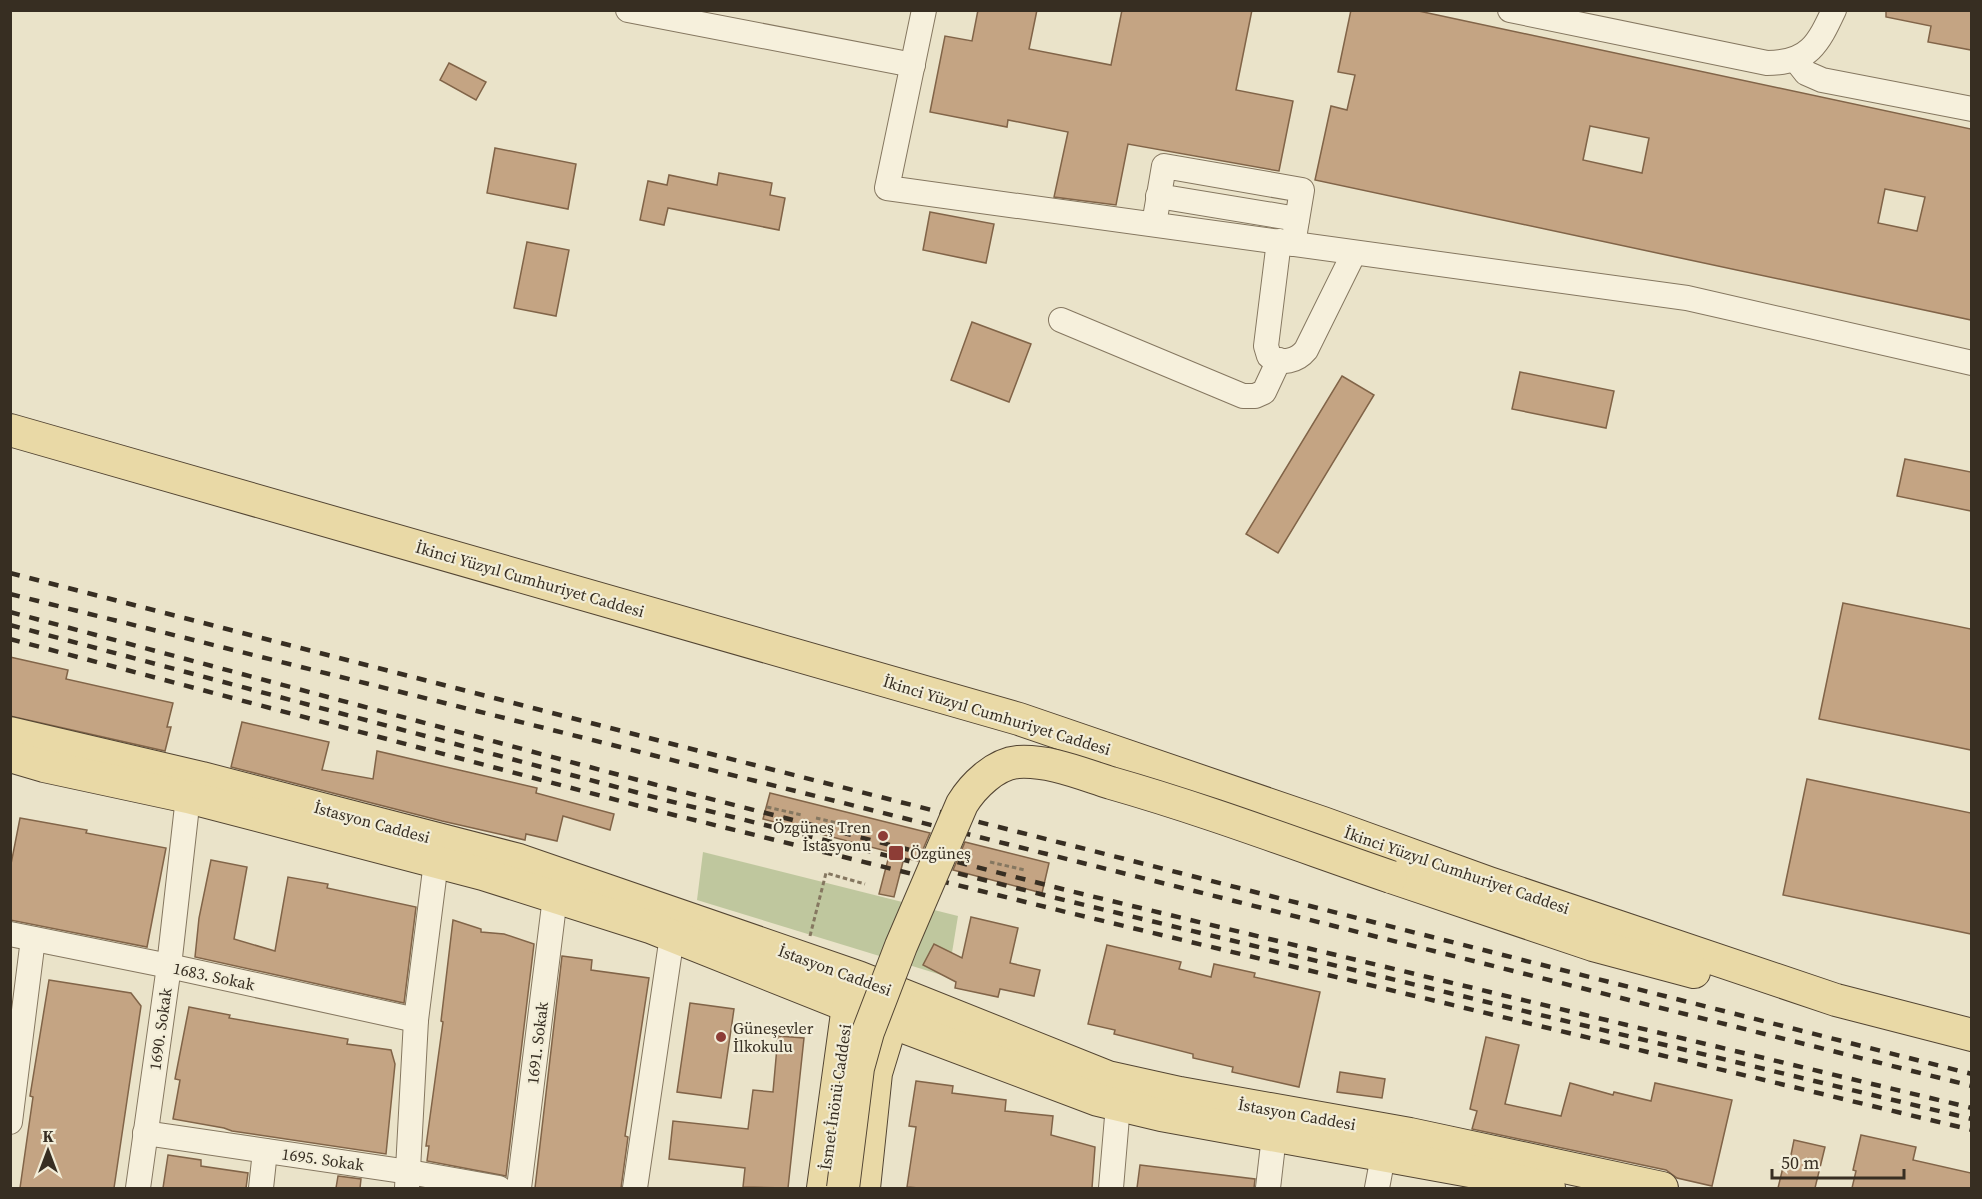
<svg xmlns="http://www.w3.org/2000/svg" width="1982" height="1199" viewBox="0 0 1982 1199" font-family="'Source Serif 4',serif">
	<rect width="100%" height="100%" fill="#eae3c9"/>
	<polygon fill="#bfc79e" points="703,852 958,916 948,977 697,900"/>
	<g fill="#c4a483" stroke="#816448" stroke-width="1.5" fill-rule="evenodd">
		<polygon points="978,10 1037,10 1029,49 1111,65 1122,10 1252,10 1236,90 1293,101 1279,171 1128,144 1116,205 1054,197 1068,132 1008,120 1007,127 930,112 945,36 972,41"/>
		<path d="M1351,10H1414L1971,129V320L1315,180L1331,106L1347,110L1355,75L1338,72ZM1590,126L1649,138L1642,173L1583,160ZM1885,189L1925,197L1917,231L1878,223Z"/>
		<polygon points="1886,10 1971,10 1971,50 1928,42 1931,26 1886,17"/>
		<polygon points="449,63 486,82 476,100 440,80"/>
		<polygon points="495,148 576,164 568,209 487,193"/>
		<polygon points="719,173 772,183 770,195 785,198 779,230 668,208 664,225 640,220 648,181 667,185 669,175 717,185"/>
		<polygon points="930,212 994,224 986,263 923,250"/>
		<polygon points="527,242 569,250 556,316 514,308"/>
		<polygon points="972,322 1031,344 1009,402 951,380"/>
		<polygon points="1520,372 1614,391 1606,428 1512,409"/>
		<polygon points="1342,376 1374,395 1278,553 1246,534"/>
		<polygon points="1905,459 1971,472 1971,511 1897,496"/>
		<polygon points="1843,603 1971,629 1971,750 1819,719"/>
		<polygon points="10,657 68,670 66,679 173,703 167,727 171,727 165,751 10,716"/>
		<polygon points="242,722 329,742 322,770 373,779 377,751 537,788 536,793 614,814 610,830 563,816 557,841 526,834 525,840 442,821 231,767"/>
		<polygon points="1807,779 1971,813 1971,934 1783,895"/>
		<polygon points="770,793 930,833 918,861 904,858 894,897 879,894 890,852 763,819"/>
		<polygon points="20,818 87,830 86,833 166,848 147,947 10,920 10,869"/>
		<polygon points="965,842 1049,863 1042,893 953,870"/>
		<polygon points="211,860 247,867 234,939 275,951 288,877 328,884 327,888 416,907 404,1003 195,957 199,918"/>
		<polygon points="971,917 1018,928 1010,963 1040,970 1034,996 1000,989 998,997 955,988 956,982 923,965 934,944 962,958"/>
		<polygon points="453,920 481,929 481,932 504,934 534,944 506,1176 427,1161 429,1146 426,1146 443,1022 441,1021"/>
		<polygon points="1107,945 1181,962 1179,969 1211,977 1214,964 1255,973 1254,977 1320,992 1299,1087 1232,1072 1233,1067 1193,1058 1193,1054 1114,1034 1115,1030 1088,1024"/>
		<polygon points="562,956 592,960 591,970 649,978 625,1136 628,1137 621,1188 535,1188"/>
		<polygon points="49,980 131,993 141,1006 114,1188 20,1188 33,1097 30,1096"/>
		<polygon points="690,1003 734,1009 721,1098 677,1092"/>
		<polygon points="189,1007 230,1015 229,1018 348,1039 347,1044 391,1050 395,1064 386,1154 232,1131 224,1128 173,1119 180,1080 175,1079"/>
		<polygon points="778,1036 804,1038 788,1188 743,1187 745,1168 669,1159 673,1121 748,1129 753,1090 773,1092"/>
		<polygon points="1486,1037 1519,1045 1505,1104 1561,1116 1570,1083 1613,1095 1614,1092 1651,1101 1655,1083 1732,1100 1712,1186 1677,1178 1666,1170 1472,1129 1477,1111 1470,1109"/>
		<polygon points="1340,1072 1385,1079 1382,1098 1337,1092"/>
		<polygon points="916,1081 953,1086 952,1093 1006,1100 1005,1111 1053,1116 1051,1135 1095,1147 1092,1188 919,1188 907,1187 916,1127 909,1126"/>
		<polygon points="1861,1135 1916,1147 1913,1160 1971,1173 1971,1188 1852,1188 1856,1171 1853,1170"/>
		<polygon points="1794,1140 1825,1147 1815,1188 1778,1188 1784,1163 1789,1165"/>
		<polygon points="168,1155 201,1160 201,1166 248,1173 246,1188 163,1188"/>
		<polygon points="1140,1165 1255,1179 1254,1188 1137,1188"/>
		<polygon points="338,1176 361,1179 360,1188 336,1188"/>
	</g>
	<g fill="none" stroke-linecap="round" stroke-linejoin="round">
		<g stroke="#857760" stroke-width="26">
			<g id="minor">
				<polyline points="628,10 913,65"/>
				<polyline points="924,10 887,188 1687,298 1972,363"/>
				<path d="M1510,10L1767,63C1809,63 1818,44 1834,10"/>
				<polyline points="1795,59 1806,73 1822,80 1972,109"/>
				<polyline points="1158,196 1297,219"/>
				<polyline points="1154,224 1164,166 1302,190 1293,244"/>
				<path d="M1279,241L1266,346L1269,356C1282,365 1297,361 1306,350L1354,253"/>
				<polyline points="1061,320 1243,396 1255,396 1264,392 1279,360"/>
				<polyline points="10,934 169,966 416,1020"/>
				<polyline points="10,1122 33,939"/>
				<polyline points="145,1133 409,1172 499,1188"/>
				<polyline points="138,1188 169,966 188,797"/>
				<polyline points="261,1188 265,1151"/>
				<polyline points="407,1188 416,1020 436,862"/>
				<polyline points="519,1188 555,897"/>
				<polyline points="635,1188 672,936"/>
				<polyline points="1111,1188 1118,1105"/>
				<polyline points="1268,1188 1274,1136"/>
				<polyline points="1377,1188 1383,1156"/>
			</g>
		</g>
		<g stroke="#534533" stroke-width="34">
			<g id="major">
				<polyline points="10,430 1019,719 1323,823 1489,883 1836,1000 1972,1035"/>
				<polyline points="10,733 202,778 519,860 858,977 1108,1077 1180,1093 1410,1134 1662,1188"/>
				<polyline points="10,756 44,766 188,797 483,874 650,927 848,1006 1098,1100 1161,1115 1492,1175 1549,1188"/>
				<polyline points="1391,877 1593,945 1694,972"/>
				<polyline points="823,1188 848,1006 854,988"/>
				<polyline points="864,1188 876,1073 898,1001"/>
			</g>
		</g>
		<g stroke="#857760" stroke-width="3" stroke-dasharray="4.5 3" stroke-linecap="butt">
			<polyline points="767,807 802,815"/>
			<polyline points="816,818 851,826"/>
			<polyline points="990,862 1025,870"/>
			<polyline points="810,936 826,873 865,884"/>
		</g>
		<use href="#minor" stroke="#f6f0dc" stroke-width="24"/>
		<use href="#major" stroke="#e9d9a6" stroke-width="32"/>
		<g stroke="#372e22" stroke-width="4.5" stroke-dasharray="10 10" stroke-linecap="butt">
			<polyline points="10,573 715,755 1972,1074"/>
			<polyline points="10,594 1972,1086"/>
			<polyline points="10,612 668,788 1070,891 1972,1108"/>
			<polyline points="10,625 665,800 1068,901 1972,1119"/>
			<polyline points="10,639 662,812 1066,912 1972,1130"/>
		</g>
		<g stroke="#534533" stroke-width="34" stroke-linecap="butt">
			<path id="major-bridge" d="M843,1188L858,1068L868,1032L901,946L962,804C973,786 995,764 1018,762C1049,760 1082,774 1111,783C1206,810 1298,845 1391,877"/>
		</g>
		<use href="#major-bridge" stroke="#e9d9a6" stroke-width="32"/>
	</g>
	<g fill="#8d3d36" stroke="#f2edd8" stroke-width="2">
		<circle cx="883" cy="836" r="6"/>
		<rect x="888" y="845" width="16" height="16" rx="3"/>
		<circle cx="721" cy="1037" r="6"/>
	</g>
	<g text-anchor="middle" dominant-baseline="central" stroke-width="4.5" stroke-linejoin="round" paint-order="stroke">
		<g font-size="16" fill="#372e22" stroke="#f2edd8">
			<text transform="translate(530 579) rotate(16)">İkinci Yüzyıl Cumhuriyet Caddesi</text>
			<text transform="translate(997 715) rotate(17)">İkinci Yüzyıl Cumhuriyet Caddesi</text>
			<text transform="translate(372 822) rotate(15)">İstasyon Caddesi</text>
			<text transform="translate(1457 870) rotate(19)">İkinci Yüzyıl Cumhuriyet Caddesi</text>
			<text transform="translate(835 970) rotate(20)">İstasyon Caddesi</text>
			<text transform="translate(214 976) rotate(12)">1683. Sokak</text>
			<text transform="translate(160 1029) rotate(-82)">1690. Sokak</text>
			<text transform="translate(537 1043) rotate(-83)">1691. Sokak</text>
			<text transform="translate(835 1097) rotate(-82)">İsmet İnönü Caddesi</text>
			<text transform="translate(1297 1114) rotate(10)">İstasyon Caddesi</text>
			<text transform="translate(323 1159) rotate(8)">1695. Sokak</text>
		</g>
		<g font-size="16" fill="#372e22" stroke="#f2edd8" text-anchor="start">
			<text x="871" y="827" text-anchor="end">Özgüneş Tren<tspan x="871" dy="18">İstasyonu</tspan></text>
			<text x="910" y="853">Özgüneş</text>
			<text x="733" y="1028">Güneşevler<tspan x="733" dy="18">İlkokulu</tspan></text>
		</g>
	</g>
	<rect width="1982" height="1199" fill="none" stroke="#372e22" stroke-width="24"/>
	<g transform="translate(48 1151)" stroke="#f2edd8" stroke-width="4.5" paint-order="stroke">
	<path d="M0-4.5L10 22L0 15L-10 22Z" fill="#372e22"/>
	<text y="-9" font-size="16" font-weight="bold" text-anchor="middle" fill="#372e22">K</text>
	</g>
	<path d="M1772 1169v9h132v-9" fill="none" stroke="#372e22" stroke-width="3"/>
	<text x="1781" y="1169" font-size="18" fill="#372e22" stroke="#f2edd8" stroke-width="4.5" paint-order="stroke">50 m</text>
</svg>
